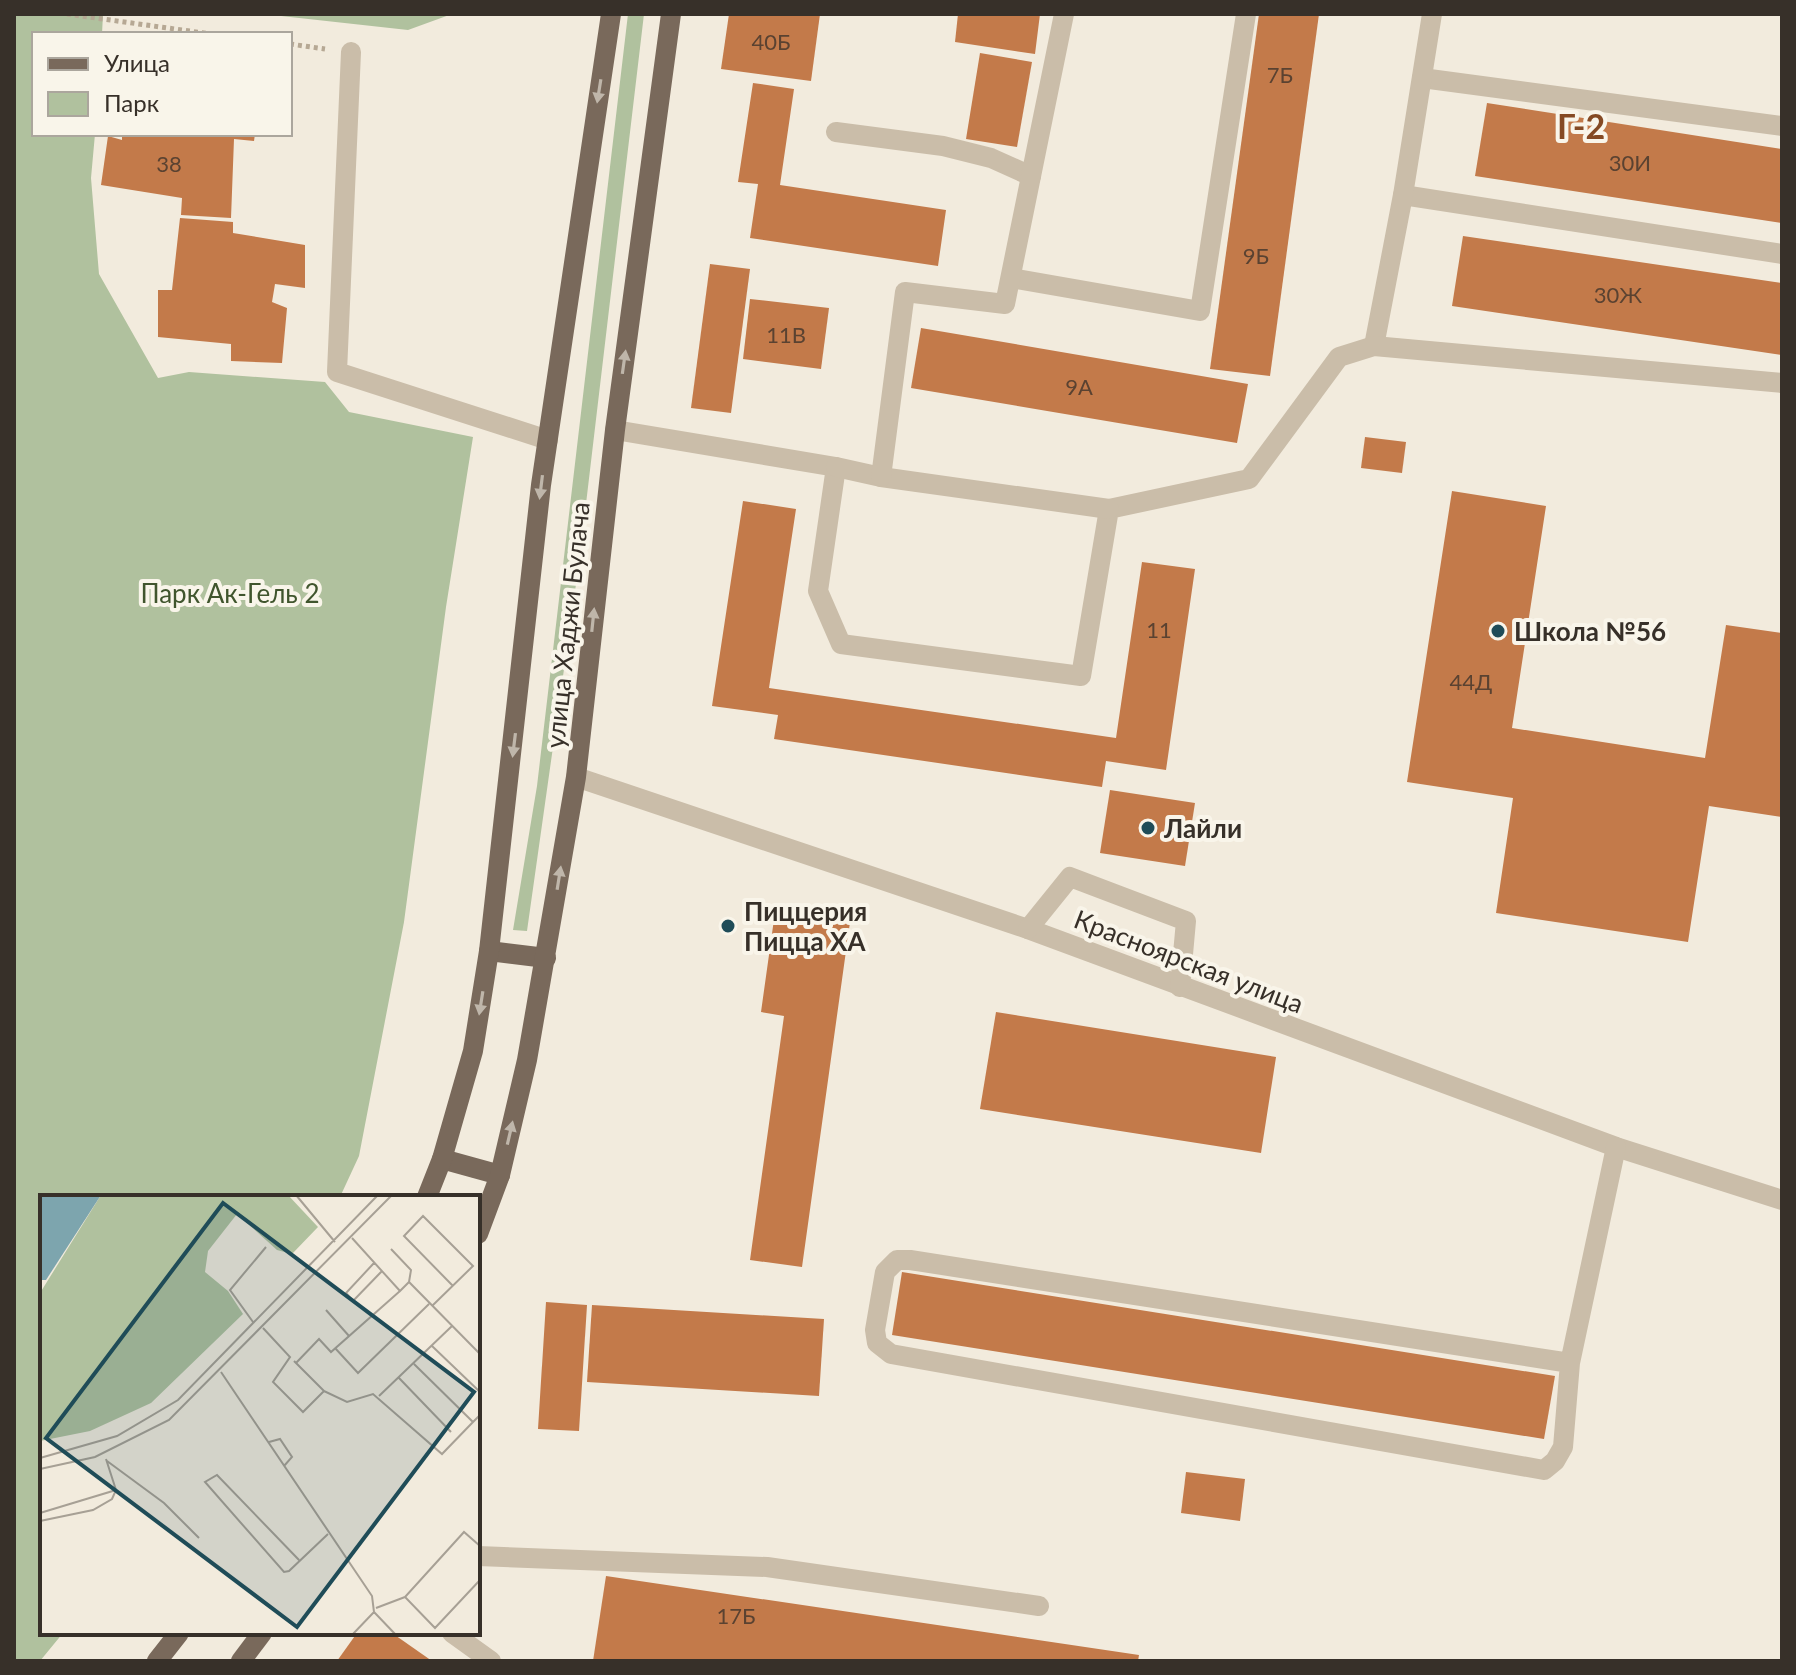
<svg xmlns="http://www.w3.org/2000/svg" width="1796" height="1675" viewBox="0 0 1796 1675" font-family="Lato,sans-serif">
	<rect width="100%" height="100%" fill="#f2ebdd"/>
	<g fill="#b0c19e">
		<polygon points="14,14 103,14 102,34 34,34 34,134 95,134 91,178 99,274 158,378 189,372 325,382 349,412 473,437 446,607 404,922 359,1156 340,1197 42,1197 42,1633 63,1633 40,1661 14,1661"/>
		<polygon points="263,14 452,14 408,30"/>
		<polygon points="628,14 644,14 579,563 527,931 513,930 537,786"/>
	</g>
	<g fill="#c37a4a">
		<polygon points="729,14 820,14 811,81 721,69"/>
		<polygon points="958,14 1040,14 1035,54 955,42"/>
		<polygon points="1259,14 1319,14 1270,376 1210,369"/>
		<polygon points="980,53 1032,62 1017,147 966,139"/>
		<polygon points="753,83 794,89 780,185 946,210 938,266 750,238 758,184 738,182"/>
		<polygon points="1487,103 1782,149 1782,223 1475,176"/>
		<polygon points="122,134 255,134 254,141 234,139 231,218 181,215 182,198 101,185 108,136 122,140"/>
		<polygon points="180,218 233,222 233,233 305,245 305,288 275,284 272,302 287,308 282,363 231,361 231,344 158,337 158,290 172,290"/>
		<polygon points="1463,236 1782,283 1782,355 1452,306"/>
		<polygon points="710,264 750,269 731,413 691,408"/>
		<polygon points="750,299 829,308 821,369 743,359"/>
		<polygon points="921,328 1248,384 1237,443 911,388"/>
		<polygon points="1365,437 1406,442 1402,473 1361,468"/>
		<polygon points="1452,491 1546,506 1512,728 1705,758 1726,625 1782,633 1782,817 1709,806 1688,942 1496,913 1513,798 1407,782"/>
		<polygon points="743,501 796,509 769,688 1116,738 1142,562 1195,569 1166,770 1106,761 1102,787 774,739 778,715 712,706"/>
		<polygon points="1110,790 1195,803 1185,866 1100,853"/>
		<polygon points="776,905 851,915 802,1267 750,1260 784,1016 761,1012"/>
		<polygon points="996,1012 1276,1057 1261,1153 980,1109"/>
		<polygon points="902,1272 1555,1376 1544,1439 892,1335"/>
		<polygon points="546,1302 587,1305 579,1431 538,1429"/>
		<polygon points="592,1305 824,1319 819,1396 587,1382"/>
		<polygon points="1186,1472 1245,1479 1240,1521 1181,1513"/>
		<polygon points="606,1576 1139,1655 1138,1661 593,1661"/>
		<polygon points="357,1633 392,1633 432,1661 337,1661"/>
	</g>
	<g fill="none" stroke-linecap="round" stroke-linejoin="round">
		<g stroke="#b6a894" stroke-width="5" stroke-dasharray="4 4" stroke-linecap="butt">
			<polyline points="67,14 211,34"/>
			<polyline points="290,44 325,49"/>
		</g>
		<g stroke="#cabda9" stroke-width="20">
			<polyline points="351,52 337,372 548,440"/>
			<polyline points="1422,78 1782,126"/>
			<polyline points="836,132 943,146 991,158 1031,176"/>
			<polyline points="1403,195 1782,254"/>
			<polyline points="1011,278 1200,311 1246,14"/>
			<polyline points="1374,346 1403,195 1432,14"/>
			<polyline points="615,430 836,467 818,591 841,644 1081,676 1109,509 1249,479 1339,357 1374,346 1782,383"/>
			<polyline points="836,467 881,477 1109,509"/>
			<polyline points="881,477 905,292 1005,304 1064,14"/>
			<polyline points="576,777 1028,929 1616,1147 1782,1200"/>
			<polyline points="1028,929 1070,877 1186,921 1180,987"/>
			<polyline points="1570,1363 910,1260 897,1260 885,1272 875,1330 877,1343 891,1354 1544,1470 1555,1461 1563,1447 1570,1363 1616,1147"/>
			<polyline points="478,1556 767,1567 1039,1606"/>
			<polyline points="452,1633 491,1661"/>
		</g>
		<g stroke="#79695b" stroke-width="20">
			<polyline points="489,951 546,958"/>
			<polyline points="442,1159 500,1175"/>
			<polyline points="427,1197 442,1159 473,1051 489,951 541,485 611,14"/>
			<polyline points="478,1234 500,1175 527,1060 576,777 615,430 671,14"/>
			<polyline points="157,1661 179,1633"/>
			<polyline points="241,1661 262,1633"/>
		</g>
	</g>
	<defs><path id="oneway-solid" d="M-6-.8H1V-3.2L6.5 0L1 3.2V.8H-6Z" transform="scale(2)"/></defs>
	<g fill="#bfb6aa">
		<use href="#oneway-solid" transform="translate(599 91) rotate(99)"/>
		<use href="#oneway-solid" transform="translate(624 362) rotate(-82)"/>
		<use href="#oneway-solid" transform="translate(541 487) rotate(97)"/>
		<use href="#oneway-solid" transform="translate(593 620) rotate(-84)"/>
		<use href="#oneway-solid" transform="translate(514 745) rotate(97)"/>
		<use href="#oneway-solid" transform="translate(559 878) rotate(-81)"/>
		<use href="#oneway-solid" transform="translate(481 1003) rotate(99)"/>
		<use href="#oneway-solid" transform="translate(510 1133) rotate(-77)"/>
	</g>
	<g fill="#1f4c58" stroke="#f9f5ea" stroke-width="3">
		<circle cx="1498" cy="631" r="8"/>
		<circle cx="1148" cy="828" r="8"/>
		<circle cx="728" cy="926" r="8"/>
	</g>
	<g text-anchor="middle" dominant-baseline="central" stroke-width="8" stroke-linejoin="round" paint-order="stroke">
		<g font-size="22" fill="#5a4231">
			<text x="771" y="41">40Б</text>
			<text x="1280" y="74">7Б</text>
			<text x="1630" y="162">30И</text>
			<text x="169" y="163">38</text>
			<text x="1256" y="255">9Б</text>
			<text x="1618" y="294">30Ж</text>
			<text x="786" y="334">11В</text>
			<text x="1079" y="386">9А</text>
			<text x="1159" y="629">11</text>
			<text x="1471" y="681">44Д</text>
			<text x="736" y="1615">17Б</text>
		</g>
		<g font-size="26" fill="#40552d" stroke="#f9f5ea">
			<text x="230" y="593">Парк Ак-Гель 2</text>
		</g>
		<g font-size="26" fill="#373029" stroke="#f9f5ea">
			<text transform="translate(567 625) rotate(-84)">улица Хаджи Булача</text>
			<text transform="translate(1189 961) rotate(21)">Красноярская улица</text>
		</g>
		<g font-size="26" font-weight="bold" fill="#373029" stroke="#f9f5ea" text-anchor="start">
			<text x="1514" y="631">Школа №56</text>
			<text x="1164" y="828">Лайли</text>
			<text x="744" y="911">Пиццерия<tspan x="744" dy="30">Пицца ХА</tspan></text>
		</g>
		<g font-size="34" font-weight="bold" fill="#854a24" stroke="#f9f5ea">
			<text x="1581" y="125">Г-2</text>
		</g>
	</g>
	<g transform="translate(40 1195)">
		<rect width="440" height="440" fill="#f2ebdd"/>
		<path d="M61,0H248L278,32L252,59L237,55L197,19L168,56L165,77L188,96L203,119L111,208L50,236L0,246V98Z" fill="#b0c19e"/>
		<path d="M0,0H61L6,85H0Z" fill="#7da5ae"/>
		<path fill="none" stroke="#a7a095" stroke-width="2" d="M256,0L295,47M312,43L360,96L369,87L440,159M351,54L371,75L369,87M334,68L306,98L313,106L342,76M392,111L433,71L383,21L364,41L413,91M286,115L309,141M213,127L190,95L226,52M223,133L250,162L233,187L263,217L284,196L307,207L333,199L402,259L433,227M392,151L440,197M295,153L318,178L389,109M254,166L284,196M256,168L279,144L291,157L360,96M374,169L433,227L440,220M181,177L332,401L334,417L356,440M359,183L411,237M339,201L412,131M229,247L240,244L252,262L244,271M0,263L77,241L138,205L338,0M67,266L124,308L159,343M0,274L55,262L129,225L352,0M0,318L76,295L66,264M0,326L53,315L72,304L76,295M440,351L424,337L365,402L395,433L440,385M259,365L177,280L165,287L244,377L249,376L288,339M336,413L365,402M312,440L334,417"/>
		<path fill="#1f4c58" fill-opacity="0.15" stroke="#1f4c58" stroke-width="4" d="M183,8L434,197L257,432L6,243Z"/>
		<rect width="440" height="440" fill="none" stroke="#373029" stroke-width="4"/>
	</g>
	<rect width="1796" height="1675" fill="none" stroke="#373029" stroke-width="32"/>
	<rect x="32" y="32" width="260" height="104" fill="#f9f5ea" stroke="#aba69d" stroke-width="2"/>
	<rect x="48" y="58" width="40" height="12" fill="#79695b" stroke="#aba69d" stroke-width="2"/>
	<text x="104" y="72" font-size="24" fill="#373029">Улица</text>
	<rect x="48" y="92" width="40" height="24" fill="#b0c19e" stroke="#aba69d" stroke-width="2"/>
	<text x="104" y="112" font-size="24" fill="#373029">Парк</text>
</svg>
